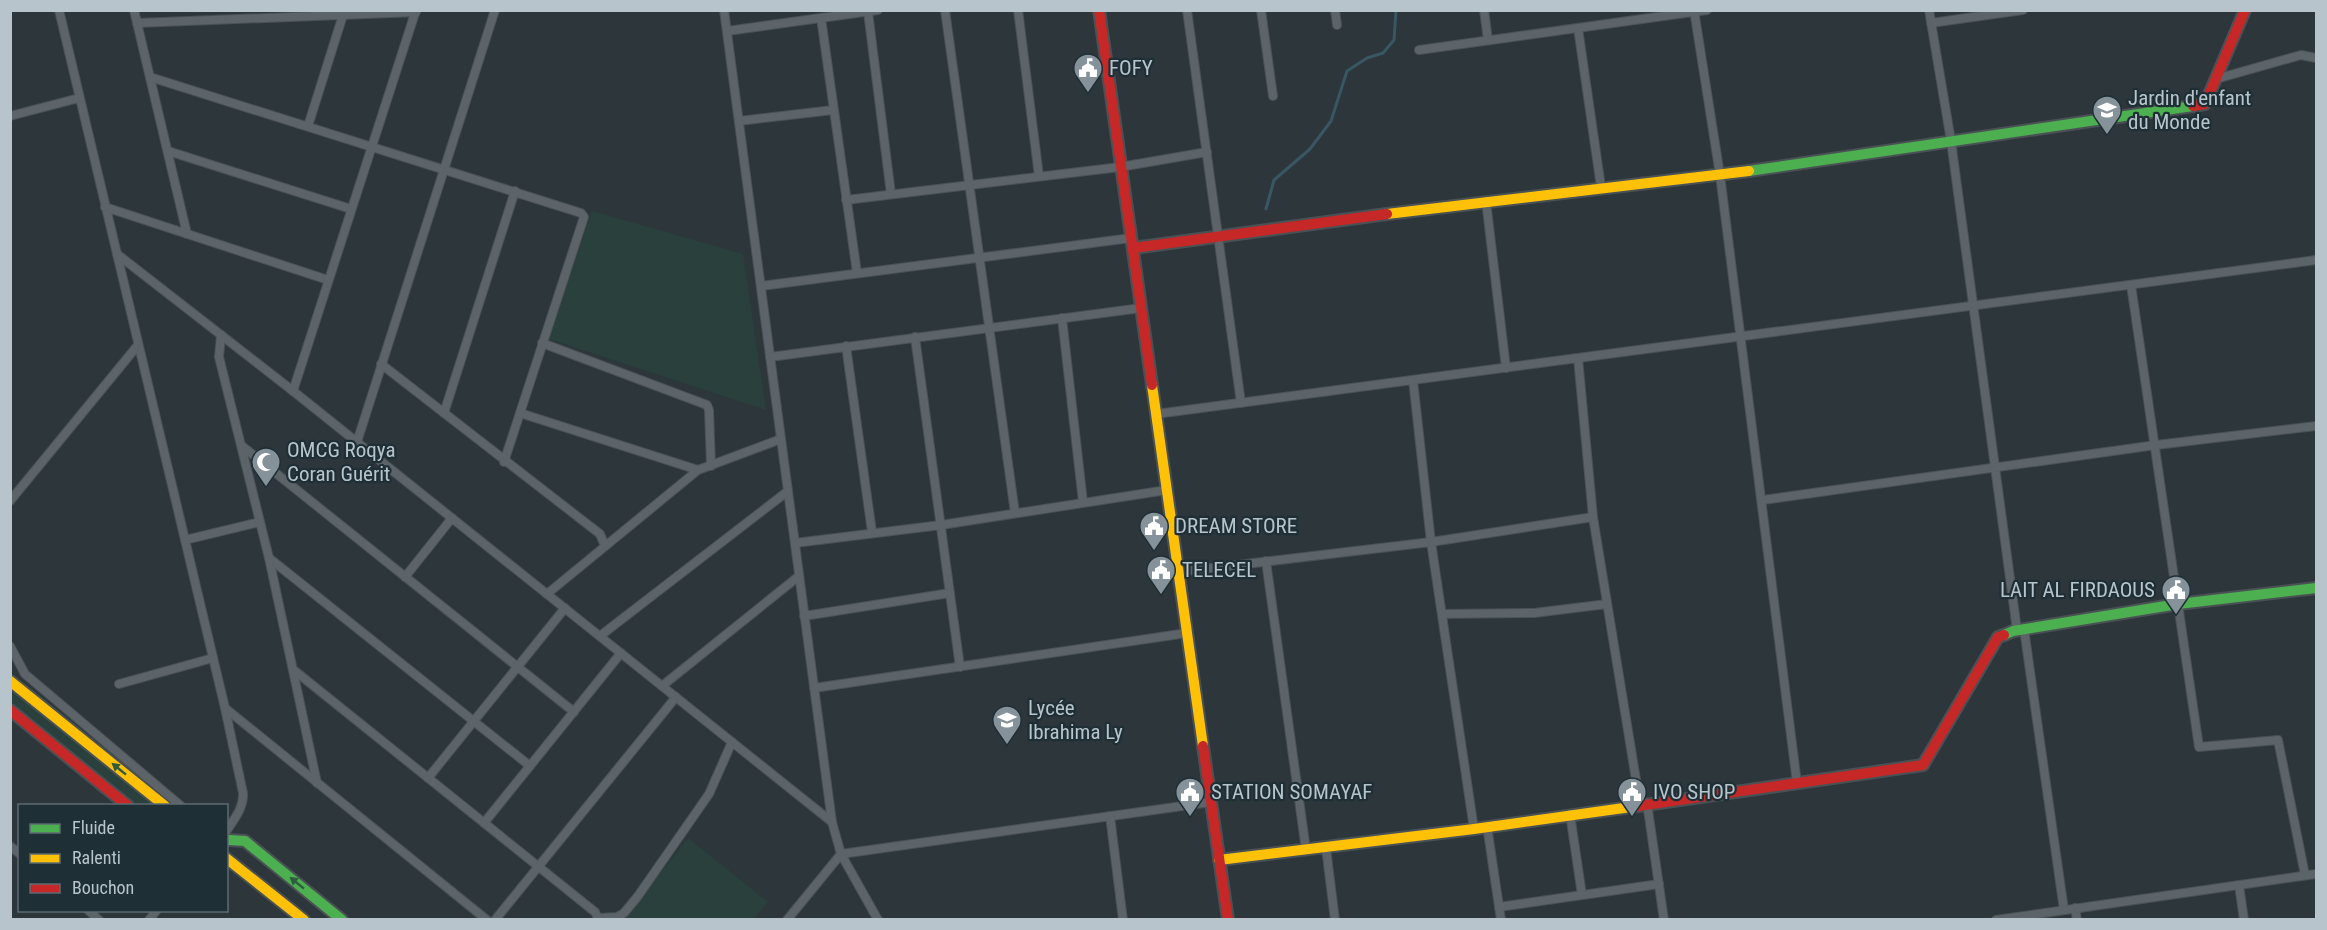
<svg xmlns="http://www.w3.org/2000/svg" width="2327" height="930" viewBox="0 0 2327 930" font-family="'Roboto Condensed',sans-serif">
	<rect width="100%" height="100%" fill="#2c363b"/>
	<g fill="#29403d">
		<polygon points="592,211 743,254 766,410 549,339"/>
		<polygon points="10,685 159,805 133,805 11,706"/>
		<polygon points="688,838 768,902 754,919 623,920"/>
	</g>
	<g fill="none" stroke-linecap="round" stroke-linejoin="round">
		<polyline stroke="#395763" stroke-width="3" points="1266,209 1274,180 1310,149 1331,121 1347,71 1367,58 1383,53 1394,40 1396,10"/>
		<g stroke="#4a5155" stroke-width="10">
			<g id="street">
				<path d="M59,10L225,708L243,793C244,808 234,819 226,832"/>
				<polyline points="134,10 187,234"/>
				<polyline points="724,10 832,822 841,854 878,920"/>
				<polyline points="945,10 1015,513"/>
				<polyline points="1018,10 1039,176"/>
				<polyline points="1187,10 1241,403"/>
				<polyline points="1261,10 1273,96"/>
				<polyline points="1335,10 1337,25"/>
				<polyline points="1484,10 1488,40"/>
				<polyline points="1694,10 1720,175 1797,783"/>
				<polyline points="1929,10 1951,141 2017,630"/>
				<polyline points="868,12 891,194"/>
				<polyline points="821,18 857,273"/>
				<polyline points="137,23 416,12"/>
				<polyline points="1931,23 2023,10"/>
				<polyline points="1578,28 1601,187"/>
				<polyline points="727,31 878,10"/>
				<polyline points="1419,50 1707,10"/>
				<polyline points="150,77 581,213 584,217 504,462"/>
				<polyline points="2216,79 2301,55 2316,58"/>
				<polyline points="10,116 79,98"/>
				<polyline points="739,121 833,110"/>
				<polyline points="308,126 343,15"/>
				<polyline points="168,151 351,209"/>
				<polyline points="846,200 1120,167 1207,152"/>
				<polyline points="1486,201 1506,368"/>
				<polyline points="105,207 328,280"/>
				<polyline points="117,254 293,391 832,822"/>
				<polyline points="2131,285 2199,747 2278,740 2305,875"/>
				<polyline points="761,286 1131,238"/>
				<polyline points="1062,318 1083,502"/>
				<polyline points="221,335 219,357 269,558 317,783"/>
				<polyline points="915,337 960,667"/>
				<polyline points="542,343 707,405 709,410 711,466"/>
				<polyline points="846,346 872,532"/>
				<polyline points="770,357 1141,308"/>
				<polyline points="1578,358 1593,517 1640,804"/>
				<polyline points="381,364 600,534 605,546"/>
				<polyline points="1413,380 1431,542 1474,829"/>
				<polyline points="293,391 416,10"/>
				<polyline points="444,413 515,191"/>
				<polyline points="520,413 698,470"/>
				<polyline points="1156,414 2316,260"/>
				<polyline points="357,442 495,10"/>
				<polyline points="242,446 574,712"/>
				<polyline points="1763,500 2156,445 2316,426"/>
				<polyline points="10,501 138,345"/>
				<polyline points="185,540 260,522"/>
				<polyline points="795,543 941,525 1167,490"/>
				<polyline points="269,558 530,766"/>
				<polyline points="1266,561 1306,850"/>
				<polyline points="1178,572 1431,542 1593,517"/>
				<polyline points="405,577 452,518"/>
				<polyline points="547,594 698,470 781,439"/>
				<polyline points="1442,614 1534,613 1607,604"/>
				<polyline points="804,616 950,593"/>
				<polyline points="2024,629 2064,910"/>
				<polyline points="600,636 788,491"/>
				<polyline points="10,646 25,674 181,806"/>
				<polyline points="295,671 595,912 599,920"/>
				<polyline points="119,684 213,658"/>
				<polyline points="662,686 799,576"/>
				<polyline points="814,688 1187,633"/>
				<polyline points="225,708 487,920"/>
				<polyline points="428,778 565,608"/>
				<polyline points="1647,803 1664,920"/>
				<polyline points="1570,814 1582,895"/>
				<polyline points="1110,816 1123,920"/>
				<polyline points="484,823 621,653"/>
				<polyline points="1487,826 1501,920"/>
				<polyline points="10,846 20,854"/>
				<polyline points="1326,848 1335,920"/>
				<polyline points="2239,885 2244,920"/>
				<polyline points="1499,907 1659,884"/>
				<polyline points="2075,908 2077,920"/>
				<polyline points="88,910 99,920"/>
				<polyline points="599,918 617,917 624,913 638,896 709,794 732,742"/>
				<polyline points="149,920 157,910"/>
				<polyline points="495,920 676,697"/>
				<polyline points="787,920 841,854 1211,802"/>
				<polyline points="1996,920 2316,874"/>
			</g>
		</g>
		<g stroke="#4a5155" stroke-width="14">
			<g id="fast">
				<polyline points="1749,171 2193,106"/>
				<polyline points="2004,635 2013,631 2178,604 2316,588"/>
				<polyline points="229,840 245,841 342,920"/>
			</g>
		</g>
		<g stroke="#4a5155" stroke-width="14">
			<g id="slow">
				<polyline points="1387,214 1749,171"/>
				<polyline points="1152,385 1203,746"/>
				<polyline points="10,681 165,806"/>
				<polyline points="226,858 304,920"/>
				<polyline points="1219,860 1474,829 1638,806"/>
			</g>
		</g>
		<g stroke="#4a5155" stroke-width="14">
			<g id="jam">
				<polyline points="1099,10 1152,385"/>
				<polyline points="2193,106 2205,104 2245,10"/>
				<polyline points="1133,248 1387,214"/>
				<polyline points="10,710 128,806"/>
				<polyline points="1203,746 1228,920"/>
				<polyline points="1638,806 1923,765 1998,637 2004,635"/>
			</g>
		</g>
		<use href="#street" stroke="#5c6469" stroke-width="8"/>
		<use href="#fast" stroke="#4caf50" stroke-width="10"/>
		<use href="#slow" stroke="#ffc107" stroke-width="10"/>
		<use href="#jam" stroke="#c62828" stroke-width="10"/>
	</g>
	<defs><path id="oneway-solid" d="M-6-.8H1V-3.2L6.5 0L1 3.2V.8H-6Z" transform="scale(1.5)"/></defs>
	<g fill="#2f5c3f">
		<use href="#oneway-solid" transform="translate(119 769) rotate(-141)"/>
		<use href="#oneway-solid" transform="translate(297 883) rotate(-141)"/>
	</g>
	<defs>
		<g id="civic-pin" transform="scale(1.5)"><path d="M0 17L-7.5 6A9.5 9.5 0 1 1 7.5 6Z" fill="#869299" stroke="#1f2f36"/><path d="M-.6-6.5H3V-4.5H.6V-3L4-1V1h2V6H-6V1h2V-1L-.6-3ZM-1.2 2.5V6h2.4V2.5Z" fill="#fff"/></g>
		<g id="school-pin" transform="scale(1.5)"><path d="M0 17L-7.5 6A9.5 9.5 0 1 1 7.5 6Z" fill="#869299" stroke="#1f2f36"/><path d="M0-5L7-2L0 1L-7-2ZM-4 1L0 2.5L4 1V4Q0 6-4 4Z" fill="#fff"/></g>
		<g id="mosque-pin" transform="scale(1.5)"><path d="M0 17L-7.5 6A9.5 9.5 0 1 1 7.5 6Z" fill="#869299" stroke="#1f2f36"/><path d="M3.5-4.9A6 6 0 1 0 3.5 4.9A5 5 0 1 1 3.5-4.9Z" fill="#fff"/></g>
	</defs>
	<g fill-rule="evenodd">
		<use href="#civic-pin" x="1088" y="68"/>
		<use href="#school-pin" x="2107" y="110"/>
		<use href="#mosque-pin" x="266" y="462"/>
		<use href="#civic-pin" x="1154" y="526"/>
		<use href="#civic-pin" x="1161" y="570"/>
		<use href="#civic-pin" x="2176" y="590"/>
		<use href="#school-pin" x="1007" y="720"/>
		<use href="#civic-pin" x="1190" y="792"/>
		<use href="#civic-pin" x="1632" y="792"/>
	</g>
	<g text-anchor="middle" dominant-baseline="central" stroke-width="4.5" stroke-linejoin="round" paint-order="stroke">
		<g font-size="21" fill="#b7c4cb" stroke="#1f2f36" text-anchor="start">
			<text x="1109" y="68">FOFY</text>
			<text x="2128" y="98">Jardin d'enfant<tspan x="2128" dy="24">du Monde</tspan></text>
			<text x="287" y="450">OMCG Roqya<tspan x="287" dy="24">Coran Guérit</tspan></text>
			<text x="1175" y="526">DREAM STORE</text>
			<text x="1182" y="570">TELECEL</text>
			<text x="2155" y="590" text-anchor="end">LAIT AL FIRDAOUS</text>
			<text x="1028" y="708">Lycée<tspan x="1028" dy="24">Ibrahima Ly</tspan></text>
			<text x="1211" y="792">STATION SOMAYAF</text>
			<text x="1653" y="792">IVO SHOP</text>
		</g>
	</g>
	<rect width="2327" height="930" fill="none" stroke="#b7c4cb" stroke-width="24"/>
	<rect x="18" y="804" width="210" height="108" fill="#1f2f36" stroke="#5c6b72" stroke-width="1.5"/>
	<rect x="30" y="824" width="30" height="9" fill="#4caf50" stroke="#5c6b72" stroke-width="1.5"/>
	<text x="72" y="834" font-size="18" fill="#b7c4cb">Fluide</text>
	<rect x="30" y="854" width="30" height="9" fill="#ffc107" stroke="#5c6b72" stroke-width="1.5"/>
	<text x="72" y="864" font-size="18" fill="#b7c4cb">Ralenti</text>
	<rect x="30" y="884" width="30" height="9" fill="#c62828" stroke="#5c6b72" stroke-width="1.5"/>
	<text x="72" y="894" font-size="18" fill="#b7c4cb">Bouchon</text>
</svg>
